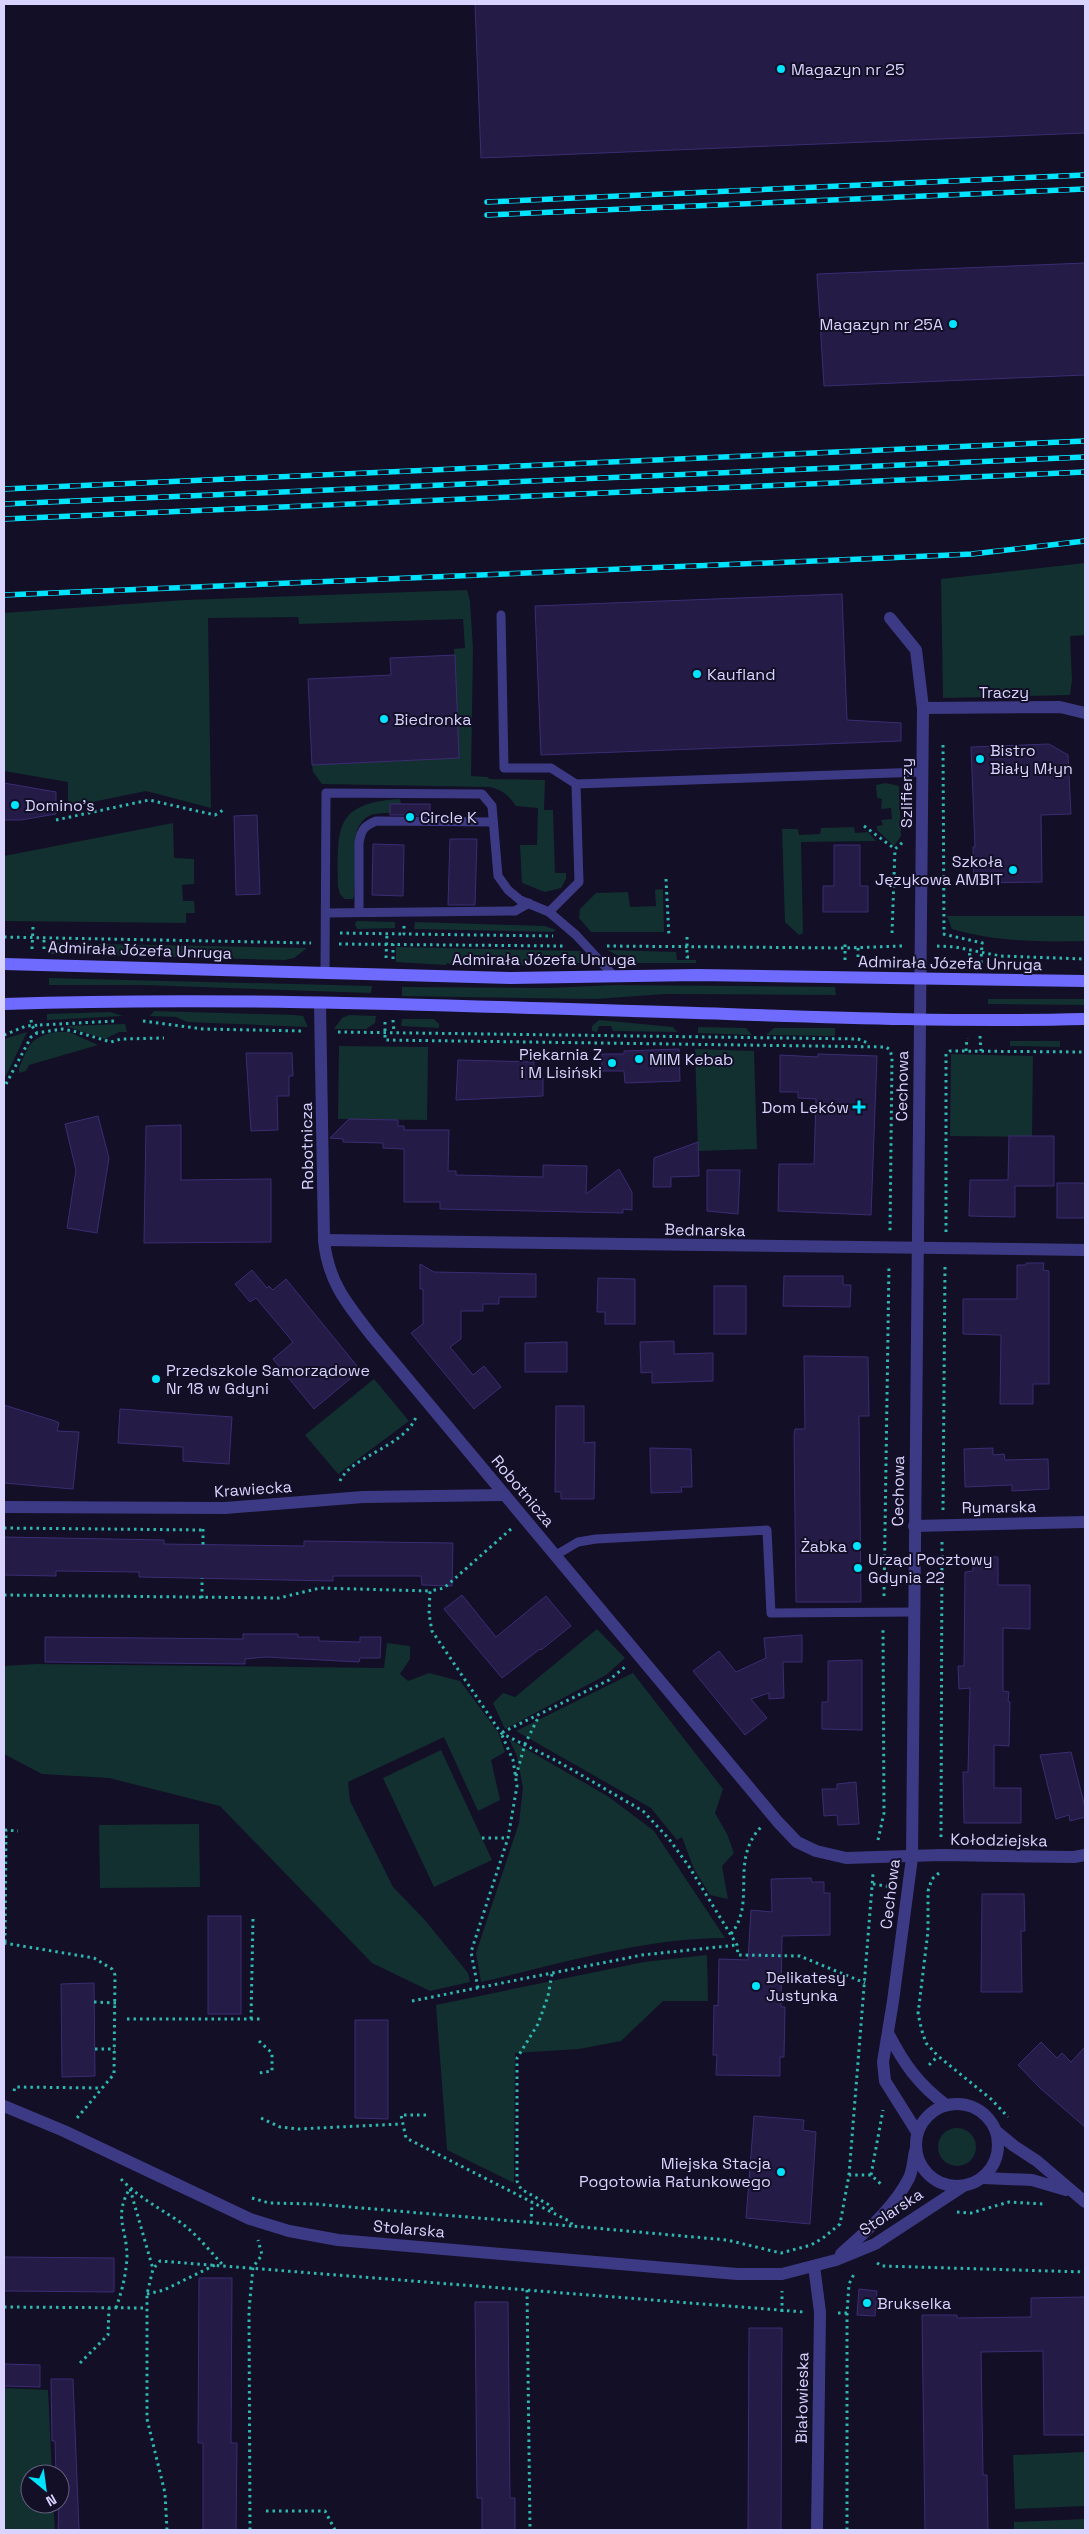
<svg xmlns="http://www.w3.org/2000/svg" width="1089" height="2534" viewBox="0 0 1089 2534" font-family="'Space Grotesk',sans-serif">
	<rect width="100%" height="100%" fill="#130f26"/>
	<g fill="#12302f">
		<polygon points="1085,563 1085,635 1070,636 1072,680 1070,695 943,698 941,579"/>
		<path d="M467,590L470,601L473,649L471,776L488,777L489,779L545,780L544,810H553L555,873H566V879L561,888L545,892L522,883L520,845H537L538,808L516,806C509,796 503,790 490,787L322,784L313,772L312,765L459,758L454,649L465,648L463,619L299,624L298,617L208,618L211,808L146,791L68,807V782L4,771V613L185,600Z"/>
		<polygon points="886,783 899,786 901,836 894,846 877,830 877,826 883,825 881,820 892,819 891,808 881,809 882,799 877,798 876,785"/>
		<path d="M400,799L401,804H390V813C372,813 365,814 357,830L354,895L353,899H345L340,894L338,887C338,830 332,803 400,799Z"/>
		<polygon points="173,823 174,858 194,859 194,884 182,885 183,901 194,901 195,913 186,913 186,923 4,921 4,856"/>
		<polygon points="854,827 855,833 868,832 876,841 801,842 803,933 799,935 785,922 782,829 798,829 799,835 820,834 821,828"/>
		<polygon points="663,889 664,932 591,932 579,918 580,909 596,893 628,892 630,907 656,906 655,890"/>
		<path d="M947,916H1085V941C1040,942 996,942 952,929Z"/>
		<polygon points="357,921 395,922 395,928 357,929 355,924"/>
		<polygon points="415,922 545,926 556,930 553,932 414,929"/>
		<polygon points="50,943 307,948 294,958 285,960 90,955 84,952 82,955 49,954"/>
		<polygon points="396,947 580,951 583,954 581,963 504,966 501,964 451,965 448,963 445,965 396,962"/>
		<polygon points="607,950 676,952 677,960 696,960 696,963 633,963"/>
		<polygon points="49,978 372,986 371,993 143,985 49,985"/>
		<polygon points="615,985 835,987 836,995 665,994 596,999 402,996 402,987 548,988"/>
		<polygon points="988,999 1085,999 1085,1005 988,1004"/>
		<polygon points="154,1011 294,1015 303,1016 308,1027 187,1022 176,1017 150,1016"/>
		<polygon points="110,1012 123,1016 47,1020 47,1014"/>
		<polygon points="349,1015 376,1016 375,1023 366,1029 334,1029 342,1018"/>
		<polygon points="402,1019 434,1019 439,1024 439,1028 401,1026"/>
		<polygon points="599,1020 673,1027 677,1032 613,1031 611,1026 599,1026 597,1032 592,1031 592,1026"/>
		<polygon points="125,1024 127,1032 119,1032 105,1039 65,1026"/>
		<polygon points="698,1027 746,1028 752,1035 698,1033"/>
		<polygon points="774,1028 835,1028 835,1036 766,1035"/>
		<polygon points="27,1032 4,1080 4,1039"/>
		<path d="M56,1032H69L98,1045L29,1065L26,1071L19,1073V1068C29,1046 29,1037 56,1032Z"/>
		<polygon points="1010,1041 1060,1041 1060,1047 1010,1046"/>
		<polygon points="339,1046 428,1047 427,1120 338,1119"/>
		<polygon points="695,1049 754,1051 757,1149 698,1151"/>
		<polygon points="951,1054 1033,1056 1032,1137 950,1136"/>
		<polygon points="374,1379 409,1421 338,1474 305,1435"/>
		<polygon points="597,1629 625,1658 606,1675 505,1729 493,1703 503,1693 515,1697"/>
		<polygon points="387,1643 410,1646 410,1659 400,1674 408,1681 429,1673 460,1681 498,1732 505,1752 491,1760 500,1800 478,1811 444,1737 348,1782 350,1801 393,1887 424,1919 468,1973 470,1982 430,1991 372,1963 220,1806 109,1778 42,1774 4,1754 4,1666 37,1664 384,1668"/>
		<polygon points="633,1673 723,1789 715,1813 727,1834 734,1853 722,1866 728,1899 710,1895 694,1869 682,1837 677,1840 651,1808 516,1731"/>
		<path d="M509,1739L609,1797L654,1831L725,1938C642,1938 561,1964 481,1982L476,1953L519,1823L523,1788L517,1756Z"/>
		<polygon points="441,1750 492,1860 434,1887 383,1778"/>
		<polygon points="199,1824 200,1887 100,1888 99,1825"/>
		<polygon points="707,1955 708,2001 663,2001 621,2041 579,2049 515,2053 514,2183 447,2150 436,2005 644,1962"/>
		<circle cx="957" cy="2147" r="19"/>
		<polygon points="4,2388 48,2390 52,2474 30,2474 30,2504 53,2504 55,2530 4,2530"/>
		<polygon points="1085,2452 1085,2506 1015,2509 1013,2455"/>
		<polygon points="1085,2519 1085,2530 1014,2530 1014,2522"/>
	</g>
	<g fill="#241b47" stroke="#3b2d73">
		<polygon points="475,4 1085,4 1085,133 481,158"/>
		<polygon points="1085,263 1085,375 824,386 817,274"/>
		<polygon points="842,594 847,720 901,723 901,741 541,755 535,606"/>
		<polygon points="455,655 459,758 312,765 308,679 391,675 390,658"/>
		<polygon points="1049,744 1068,755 1071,814 1041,815 1042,882 974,883 973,847 975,847 971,747"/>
		<polygon points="4,783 56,792 56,814 21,820 4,820"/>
		<rect x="390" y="804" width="40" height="11"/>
		<polygon points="257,815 260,894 236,895 234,816"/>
		<polygon points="450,839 477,839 475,905 448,905"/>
		<polygon points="373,844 404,845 403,896 372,895"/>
		<polygon points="834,845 860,845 860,886 868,886 868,912 823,912 823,886 834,886"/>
		<polygon points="679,1049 680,1081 625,1083 624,1071 602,1071 602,1054 624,1054 624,1051"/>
		<polygon points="246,1053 292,1053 293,1076 289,1076 289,1096 277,1096 278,1130 251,1131"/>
		<polygon points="818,1054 877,1056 871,1215 778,1211 779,1164 814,1164 816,1099 798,1098 798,1092 780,1092 780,1055 818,1057"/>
		<polygon points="458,1060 534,1062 534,1078 543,1078 543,1096 456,1100"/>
		<polygon points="98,1116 109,1158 97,1233 67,1228 76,1170 65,1124"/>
		<polygon points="349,1119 398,1120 398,1126 404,1126 404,1130 449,1130 448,1171 456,1171 456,1175 543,1177 543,1165 587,1166 586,1194 619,1169 632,1192 632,1210 623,1209 623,1213 440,1209 440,1202 404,1202 404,1149 383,1148 383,1143 343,1142 343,1139 330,1138"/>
		<polygon points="181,1125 181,1180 271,1179 271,1242 144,1243 146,1126"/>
		<polygon points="1009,1136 1054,1136 1054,1186 1015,1186 1015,1217 969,1216 970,1180 1008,1180"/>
		<polygon points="698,1142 699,1176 671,1177 671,1187 653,1187 654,1158"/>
		<polygon points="707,1170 740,1170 738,1214 707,1211"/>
		<rect x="1057" y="1183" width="28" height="35"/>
		<polygon points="1026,1263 1044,1263 1043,1270 1049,1271 1049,1384 1033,1384 1033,1404 1000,1404 1001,1335 963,1334 963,1299 1017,1299 1017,1265 1026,1265"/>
		<polygon points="420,1264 434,1272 536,1274 536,1297 499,1297 499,1304 483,1304 483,1311 461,1311 461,1339 450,1347 473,1375 484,1366 501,1387 474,1409 411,1333 423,1324 423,1289 420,1289"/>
		<polygon points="252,1270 267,1288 269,1286 273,1290 286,1279 357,1366 353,1369 357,1373 314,1409 273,1359 293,1342 256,1298 250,1302 235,1284"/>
		<polygon points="784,1276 843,1276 843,1285 851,1285 850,1307 783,1306"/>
		<polygon points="598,1278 635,1279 635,1324 605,1324 605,1312 597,1312"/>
		<rect x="714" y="1286" width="32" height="48"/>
		<polygon points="674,1341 674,1354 713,1353 713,1381 652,1383 652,1372 641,1373 640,1342"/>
		<polygon points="567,1342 567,1372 525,1372 525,1343"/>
		<polygon points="804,1356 868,1357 869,1416 859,1416 861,1602 796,1602 794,1435 795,1429 805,1429"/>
		<polygon points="4,1405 55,1421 59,1423 57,1431 79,1432 73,1489 4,1483"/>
		<polygon points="556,1406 584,1406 584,1443 595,1442 594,1499 561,1499 561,1492 555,1492"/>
		<polygon points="120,1409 232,1417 229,1464 183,1461 183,1447 118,1443"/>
		<polygon points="650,1448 691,1449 692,1487 681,1487 682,1492 651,1493"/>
		<polygon points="993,1448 993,1455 1004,1454 1005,1460 1048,1459 1049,1489 1012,1491 1012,1485 965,1487 964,1449"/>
		<polygon points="4,1537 164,1540 164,1544 304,1546 304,1541 453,1543 452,1586 422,1585 421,1576 333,1576 333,1581 139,1577 139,1572 56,1571 56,1576 4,1575"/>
		<polygon points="986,1557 998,1557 998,1585 1030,1585 1030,1629 1003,1628 1003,1691 1009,1692 1008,1701 1010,1702 1009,1746 994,1745 994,1788 1021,1788 1021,1823 964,1823 963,1772 968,1772 970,1688 959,1689 958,1666 964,1666 965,1572 973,1571 973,1561"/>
		<polygon points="462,1595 496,1637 546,1596 571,1626 541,1650 540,1649 502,1678 444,1609"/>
		<polygon points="243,1634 298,1634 298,1637 319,1637 319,1641 360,1642 360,1637 381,1637 380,1658 360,1658 359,1662 266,1657 245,1659 245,1664 45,1662 45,1637 243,1639"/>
		<polygon points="802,1635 802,1662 783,1662 784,1698 769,1699 769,1693 751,1699 767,1718 745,1735 693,1671 719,1651 736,1672 766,1658 764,1638"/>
		<polygon points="862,1660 862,1730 822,1729 822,1702 828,1702 828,1661"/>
		<polygon points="1071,1752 1085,1807 1085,1817 1070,1821 1069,1815 1056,1819 1040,1755"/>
		<polygon points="856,1782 859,1824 838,1825 837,1815 824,1816 822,1789 837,1789 837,1784"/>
		<polygon points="811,1878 812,1882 824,1882 824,1893 830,1893 830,1935 782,1936 781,2007 785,2007 784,2057 780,2057 780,2076 716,2075 717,2055 713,2055 714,2005 718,2006 719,1959 748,1960 751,1910 772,1912 771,1879"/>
		<polygon points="982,1894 1024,1894 1025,1931 1021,1931 1022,1992 981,1992"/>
		<rect x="208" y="1916" width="33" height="98"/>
		<polygon points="94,1983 95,2076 62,2077 61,1984"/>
		<polygon points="355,2020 388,2020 388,2119 355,2118"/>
		<polygon points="1041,2042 1057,2058 1062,2053 1071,2062 1085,2047 1085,2127 1040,2088 1018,2065"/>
		<polygon points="754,2116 804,2120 803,2130 816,2132 810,2224 746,2218"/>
		<polygon points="4,2257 114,2258 114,2292 4,2291"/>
		<polygon points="199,2278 232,2278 231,2443 237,2443 236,2530 203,2530 203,2443 198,2443"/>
		<polygon points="859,2289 877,2291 875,2316 857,2315"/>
		<polygon points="1085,2297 1085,2435 1044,2435 1043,2351 981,2352 983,2475 987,2475 988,2530 925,2530 922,2315 957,2315 957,2318 1031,2317 1031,2298"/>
		<polygon points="475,2302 508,2302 510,2498 515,2498 515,2530 482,2530 482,2498 477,2498"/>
		<polygon points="749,2328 782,2328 781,2530 748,2530"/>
		<polygon points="4,2364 40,2365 40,2387 4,2386"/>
		<polygon points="51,2379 73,2379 79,2530 58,2530 60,2474 56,2474 55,2441 52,2441"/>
	</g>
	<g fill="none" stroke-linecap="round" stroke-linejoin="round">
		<g stroke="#2fb8b0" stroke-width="3" stroke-dasharray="2.5 4" stroke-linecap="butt">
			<polyline points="943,745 944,934"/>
			<polyline points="56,820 149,800 215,815 225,809"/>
			<polyline points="864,826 895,849"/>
			<polyline points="666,879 669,937"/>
			<polyline points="404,926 404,934 553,936"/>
			<polyline points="340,933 404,934"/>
			<polyline points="892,933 895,849 903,842"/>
			<polyline points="943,934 987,944"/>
			<polyline points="4,937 311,943"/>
			<polyline points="687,937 687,957 689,957"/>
			<polyline points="339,944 563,946"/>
			<polyline points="607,946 845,948 903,946"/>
			<polyline points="937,946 955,947 1000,956 1085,959"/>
			<polyline points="858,948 858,960"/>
			<polyline points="32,949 33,927"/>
			<polyline points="44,949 44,937"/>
			<polyline points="386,958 387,934"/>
			<polyline points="393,959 393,944"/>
			<polyline points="845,960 845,943"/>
			<polyline points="969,962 970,950"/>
			<polyline points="981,963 982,943"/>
			<polyline points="31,1020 32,1026 37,1033 62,1029 73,1031 111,1042 121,1039 164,1038"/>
			<polyline points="393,1020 394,1032"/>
			<polyline points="143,1021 203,1029 304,1031"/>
			<polyline points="385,1022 385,1040 886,1047 890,1050 892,1057 890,1231"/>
			<polyline points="40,1025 115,1021"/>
			<polyline points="338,1032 858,1039 870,1044"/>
			<polyline points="4,1035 26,1026 40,1025"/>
			<polyline points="980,1036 981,1051"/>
			<polyline points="966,1051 967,1038"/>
			<polyline points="6,1084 31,1037 37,1033"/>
			<polyline points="946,1232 946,1054 950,1051 1085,1052"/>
			<path d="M340,1481C350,1457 405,1446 416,1417"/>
			<polyline points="943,1510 945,1266"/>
			<polyline points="4,1528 203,1530"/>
			<polyline points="203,1529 203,1545"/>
			<polyline points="511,1529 444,1588 430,1591 429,1614 432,1631 501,1733 557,1761 643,1811 669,1839 688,1865 737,1945 738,1955 800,1956 865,1983"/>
			<polyline points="4,1595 279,1598 320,1588 430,1591"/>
			<polyline points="884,1596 889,1265"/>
			<polyline points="202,1598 202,1578"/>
			<polyline points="516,1776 525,1744 539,1716"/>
			<polyline points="941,1837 942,1541"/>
			<polyline points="482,1838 508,1838"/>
			<polyline points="878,1840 884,1813 883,1627"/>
			<polyline points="939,1873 932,1879 928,1891 928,1931 918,2014 922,2031 926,2043 938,2056 991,2099 1008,2117"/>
			<polyline points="873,1884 892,1887"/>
			<path d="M731,1934C757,1902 729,1861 761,1827"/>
			<polyline points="5,1942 6,1830 18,1831"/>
			<polyline points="4,1943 94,1958 112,1969 115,1975 114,2074 77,2118"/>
			<polyline points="552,1974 548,1996 538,2024 517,2058 517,2181 521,2189 551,2206 553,2213"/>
			<polyline points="478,1988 471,1952 508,1838 517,1786 513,1760 501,1733 609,1680 625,1667"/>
			<polyline points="412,2001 642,1955 737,1945"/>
			<polyline points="94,2002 116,2003"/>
			<polyline points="127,2019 261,2019"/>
			<polyline points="251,2019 253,1918"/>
			<polyline points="259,2041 272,2053 272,2071 259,2073"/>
			<polyline points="95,2049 115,2049"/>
			<polyline points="929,2065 938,2056"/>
			<polyline points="14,2091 15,2087 102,2088"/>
			<polyline points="426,2115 401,2115 406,2138 571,2222 572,2226 727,2240 781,2253 811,2245 823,2238 840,2224 849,2175 871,2175 883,2186"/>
			<polyline points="261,2118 280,2127 298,2129 401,2124"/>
			<polyline points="849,2175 873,1874"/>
			<polyline points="871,2175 883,2110"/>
			<path d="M121,2179C137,2196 157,2207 177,2220C195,2232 208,2249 222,2264"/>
			<polyline points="130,2189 153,2269"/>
			<polyline points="252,2198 269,2203 315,2204 572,2226"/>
			<polyline points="957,2212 971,2213 1009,2202 1044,2204"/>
			<polyline points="531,2223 532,2203"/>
			<polyline points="877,2263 882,2266 1085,2272"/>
			<polyline points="527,2290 530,2530"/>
			<polyline points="147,2294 164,2290 217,2264"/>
			<polyline points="4,2307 147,2308"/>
			<path d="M116,2308C122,2291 126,2275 127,2257C127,2228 113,2217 130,2188"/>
			<polyline points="782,2312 782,2291"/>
			<polyline points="838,2313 847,2313"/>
			<polyline points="80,2363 108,2335 109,2308"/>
			<polyline points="266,2511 325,2511 335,2530"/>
			<polyline points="167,2530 165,2493 147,2419 147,2294 153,2269 160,2261 804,2312"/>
			<polyline points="250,2530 249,2310 253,2267 262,2255 258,2240"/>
			<polyline points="847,2530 847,2313 849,2284 855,2272"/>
		</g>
		<g stroke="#3d3a85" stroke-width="9">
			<polyline points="501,615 504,768 551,768 576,784"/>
			<path d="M359,911V843C361,830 364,826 376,821L493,822"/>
			<polyline points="549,912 579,882 576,784 922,772"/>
			<polyline points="326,913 515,911 529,903"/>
			<polyline points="325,973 326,793 482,794 492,806 498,876 508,890 520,900 549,912 576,935 613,975"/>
			<polyline points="556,1555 578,1542 596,1539 767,1530 771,1613 915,1612"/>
		</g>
		<g stroke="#3d3a85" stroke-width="12">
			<polyline points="890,618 916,650 923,708 912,1858 893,2001 883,2062 885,2081 917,2132"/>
			<polyline points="923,708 1060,707 1085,713"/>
			<path d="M320,1003L324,1240C328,1282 347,1304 372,1336L778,1822L797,1842L816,1851L846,1858L941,1855L1074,1857L1085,1855"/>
			<polyline points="324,1240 1085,1250"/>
			<polyline points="4,1507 225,1508 363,1497 505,1495"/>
			<polyline points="914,1526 1085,1522"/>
			<path d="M888,2033C904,2064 918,2084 946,2105"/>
			<circle cx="957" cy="2145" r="41"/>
			<polyline points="4,2106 64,2131 250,2219 289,2231 338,2240 737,2274 782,2274 836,2260 875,2244 962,2187"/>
			<polyline points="997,2132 1014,2146 1037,2161 1085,2202"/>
			<polyline points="983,2178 1032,2180 1066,2190"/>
			<path d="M841,2254C865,2232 894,2208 909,2178C913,2170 913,2160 915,2151"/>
			<polyline points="814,2266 820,2312 817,2530"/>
		</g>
		<g stroke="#6f6bff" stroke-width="12">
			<polyline points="4,964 511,978 697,975 1085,981"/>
			<path d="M4,1004C245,996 486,1007 727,1014C846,1018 966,1022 1085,1019"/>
		</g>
		<g stroke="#00e5ff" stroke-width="5.5">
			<g id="rail">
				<polyline points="487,202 1085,175"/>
				<polyline points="487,215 1085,189"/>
				<polyline points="4,489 1085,441"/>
				<polyline points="4,504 1085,457"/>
				<polyline points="4,519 1085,472"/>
				<polyline points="4,595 885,558 972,554 1085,541"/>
			</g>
		</g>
		<use href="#rail" stroke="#130f26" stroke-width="4" stroke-dasharray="11" stroke-linecap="butt"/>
	</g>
	<g fill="#00e5ff" stroke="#130f26" stroke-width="2">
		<circle cx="781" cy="69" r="5"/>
		<circle cx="953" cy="324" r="5"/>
		<circle cx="697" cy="674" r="5"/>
		<circle cx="384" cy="719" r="5"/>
		<circle cx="980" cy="759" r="5"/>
		<circle cx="15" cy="805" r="5"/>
		<circle cx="410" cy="817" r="5"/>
		<circle cx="1013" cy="870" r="5"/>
		<circle cx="639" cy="1059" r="5"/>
		<circle cx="612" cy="1063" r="5"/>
		<path d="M856.5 1099.5h5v5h5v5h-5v5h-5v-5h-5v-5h5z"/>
		<circle cx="156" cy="1379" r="5"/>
		<circle cx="857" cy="1546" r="5"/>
		<circle cx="858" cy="1568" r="5"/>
		<circle cx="756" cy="1986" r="5"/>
		<circle cx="781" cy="2172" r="5"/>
		<circle cx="867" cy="2303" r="5"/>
	</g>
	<g text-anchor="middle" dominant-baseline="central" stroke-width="4" stroke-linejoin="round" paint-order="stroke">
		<g font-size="16" fill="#d9d4ff" stroke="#130f26" text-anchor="start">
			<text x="791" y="69">Magazyn nr 25</text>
			<text x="943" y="324" text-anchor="end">Magazyn nr 25A</text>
			<text x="707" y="674">Kaufland</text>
			<text x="394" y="719">Biedronka</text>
			<text x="990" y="750">Bistro<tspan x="990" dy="18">Biały Młyn</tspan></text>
			<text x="25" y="805">Domino's</text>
			<text x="420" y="817">Circle K</text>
			<text x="1003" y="861" text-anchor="end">Szkoła<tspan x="1003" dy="18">Językowa AMBIT</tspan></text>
			<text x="602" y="1054" text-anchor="end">Piekarnia Z<tspan x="602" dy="18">i M Lisiński</tspan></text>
			<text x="649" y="1059">MIM Kebab</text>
			<text x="849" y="1107" text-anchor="end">Dom Leków</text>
			<text x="166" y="1370">Przedszkole Samorządowe<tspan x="166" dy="18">Nr 18 w Gdyni</tspan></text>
			<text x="847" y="1546" text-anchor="end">Żabka</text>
			<text x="868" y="1559">Urząd Pocztowy<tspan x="868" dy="18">Gdynia 22</tspan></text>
			<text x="766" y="1977">Delikatesy<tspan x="766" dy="18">Justynka</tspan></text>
			<text x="771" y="2163" text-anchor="end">Miejska Stacja<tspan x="771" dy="18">Pogotowia Ratunkowego</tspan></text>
			<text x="877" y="2303">Brukselka</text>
		</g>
		<g font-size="16" fill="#d9d4ff" stroke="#130f26">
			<text x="1004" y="692">Traczy</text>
			<text transform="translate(906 793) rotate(-90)">Szlifierzy</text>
			<text transform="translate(140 950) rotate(2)">Admirała Józefa Unruga</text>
			<text x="544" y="959">Admirała Józefa Unruga</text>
			<text transform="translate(950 963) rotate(1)">Admirała Józefa Unruga</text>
			<text transform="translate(902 1086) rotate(-89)">Cechowa</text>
			<text transform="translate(307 1146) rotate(-91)">Robotnicza</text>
			<text transform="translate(705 1230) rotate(1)">Bednarska</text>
			<text transform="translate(253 1489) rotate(-4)">Krawiecka</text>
			<text transform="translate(523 1491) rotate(50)">Robotnicza</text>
			<text transform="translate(898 1491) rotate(-89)">Cechowa</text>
			<text transform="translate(999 1507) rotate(-1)">Rymarska</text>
			<text transform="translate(999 1840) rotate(1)">Kołodziejska</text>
			<text transform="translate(890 1894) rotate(-83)">Cechowa</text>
			<text transform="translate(891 2212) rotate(-33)">Stolarska</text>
			<text transform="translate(409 2229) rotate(5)">Stolarska</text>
			<text transform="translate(802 2398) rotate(-89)">Białowieska</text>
		</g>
	</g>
	<rect width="1089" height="2534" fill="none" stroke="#d9d4ff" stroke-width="10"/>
	<g transform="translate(45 2489) rotate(151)"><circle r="24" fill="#130f26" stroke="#625e7d"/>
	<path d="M0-4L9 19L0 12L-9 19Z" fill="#00e5ff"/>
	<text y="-8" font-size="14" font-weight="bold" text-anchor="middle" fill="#d9d4ff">N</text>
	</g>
</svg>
